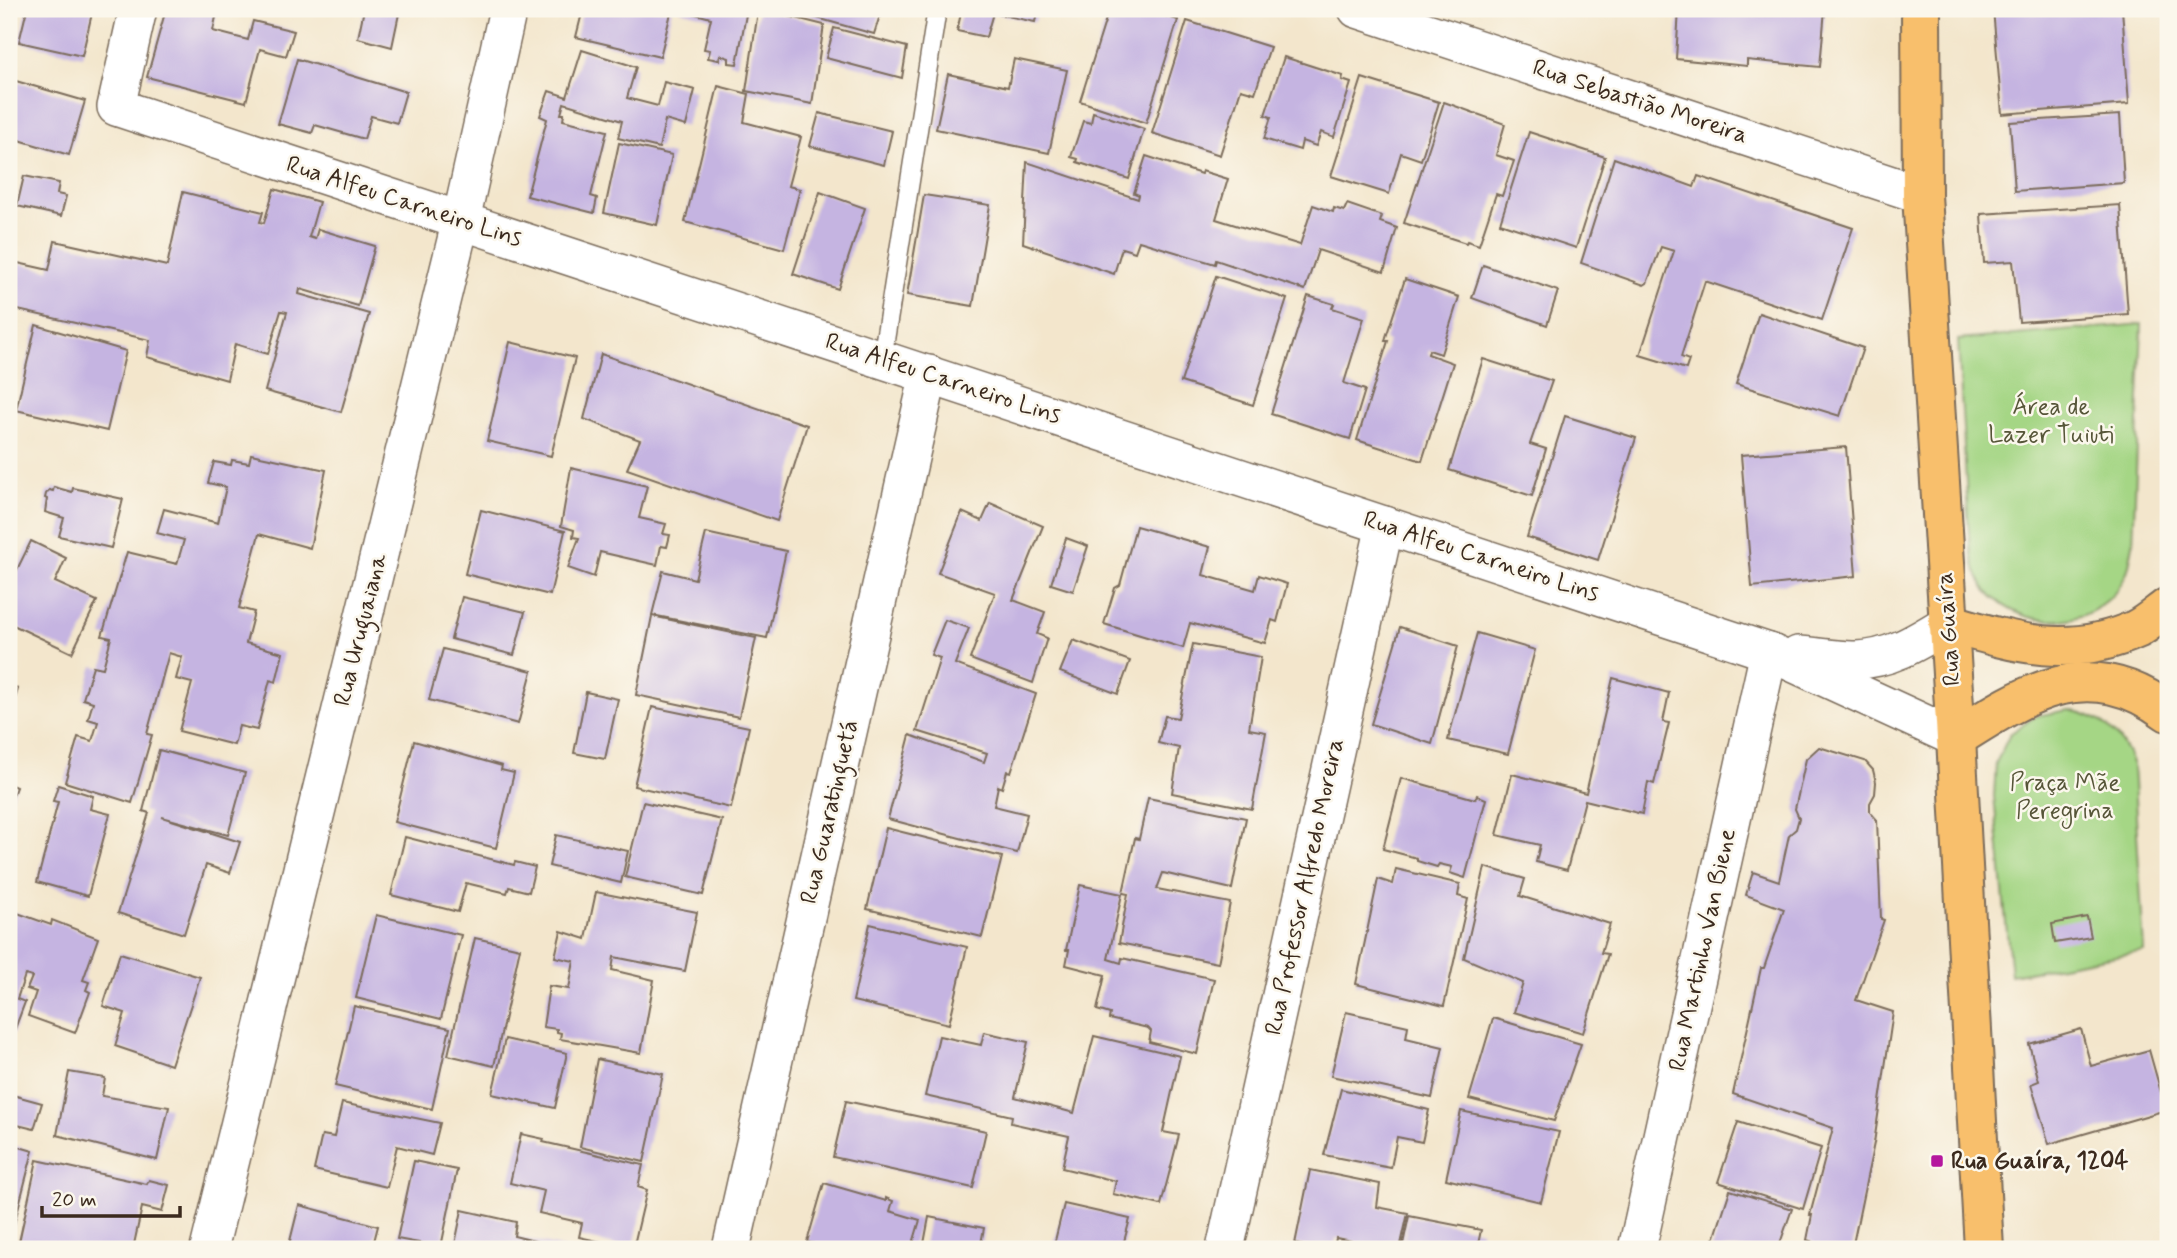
<svg xmlns="http://www.w3.org/2000/svg" width="2177" height="1258" viewBox="0 0 2177 1258" font-family="Mynerve,sans-serif">
	<rect width="100%" height="100%" fill="#fbf7ec"/>
	<filter id="ink" filterUnits="userSpaceOnUse"><feTurbulence type="fractalNoise" baseFrequency=".0143" numOctaves="2"/><feDisplacementMap in="SourceGraphic" scale="14" xChannelSelector="R" yChannelSelector="G"/><feConvolveMatrix kernelMatrix="1 2 1 2 8 2 1 2 1" color-interpolation-filters="sRGB"/></filter>
	<filter id="wash" filterUnits="userSpaceOnUse"><feTurbulence type="fractalNoise" baseFrequency=".00686" numOctaves="4" result="noise"/><feDisplacementMap in="SourceGraphic" scale="28" xChannelSelector="R" yChannelSelector="G"/><feGaussianBlur stdDeviation="1.57" result="paint"/><feColorMatrix in="noise" values="0 0 0 0 0 0 0 0 0 0 0 0 0 0 0 0 0 1.4 0 .05"/><feComposite in="paint" operator="in"/></filter>
	<g filter="url(#wash)">
		<rect width="100%" height="100%" fill="#f3e6cc"/>
		<g fill="#a5d685" stroke="#708052" stroke-width="2">
			<path d="M2142,324L2133,545C2131,554 2130,563 2127,572C2104,630 2026,635 1987,591C1974,575 1971,554 1969,535L1958,340Z"/>
			<path d="M2068,710C2102,715 2121,734 2133,765L2144,951L2011,975L1994,796L1996,763L2010,734L2036,716Z"/>
		</g>
		<g id="blocks">
			<g fill="#c5b4e1">
				<polygon points="27,9 93,9 82,56 19,42"/>
				<polygon points="166,9 206,9 217,12 213,31 248,40 253,21 294,31 286,56 260,49 246,102 147,77"/>
				<polygon points="364,9 400,9 392,47 358,38"/>
				<polygon points="583,9 672,9 660,57 576,37"/>
				<polygon points="676,9 747,9 737,64 729,63 729,58 720,55 719,60 708,58 710,50 704,49 711,18"/>
				<polygon points="785,9 882,9 874,34"/>
				<polygon points="962,9 1038,9 1035,22 993,13 986,37 957,31"/>
				<polygon points="1109,9 1143,9 1178,20 1146,123 1080,101"/>
				<polygon points="1679,9 1825,9 1820,67 1747,60 1747,66 1676,59"/>
				<polygon points="1993,9 2122,9 2129,104 2002,114"/>
				<polygon points="758,11 776,13 824,25 812,104 746,91"/>
				<polygon points="1187,21 1270,47 1255,93 1241,89 1220,155 1152,133"/>
				<polygon points="834,28 907,47 902,78 826,58"/>
				<polygon points="582,50 636,67 627,98 658,106 664,82 695,90 686,126 665,120 659,148 618,138 622,121 564,103 561,114 564,114 563,120 607,131 591,196 597,198 594,213 527,196 547,119 540,116 549,91 567,97"/>
				<polygon points="1284,57 1343,76 1342,80 1351,83 1334,137 1321,132 1316,146 1302,141 1300,150 1264,139 1271,117 1265,115"/>
				<polygon points="297,59 406,92 397,123 371,116 364,139 315,125 312,133 278,124"/>
				<polygon points="1014,59 1067,70 1049,153 936,129 948,74 1008,87"/>
				<polygon points="1362,78 1439,102 1421,160 1401,153 1389,194 1331,176"/>
				<polygon points="9,79 85,101 69,155 9,137"/>
				<polygon points="718,86 749,94 744,122 801,137 788,186 800,189 784,249 685,222"/>
				<polygon points="1444,102 1505,124 1496,155 1514,161 1502,196 1496,194 1479,245 1467,241 1466,243 1404,223"/>
				<polygon points="1093,112 1144,129 1129,179 1077,162 1078,159 1071,157 1083,121 1091,123"/>
				<polygon points="819,113 892,131 884,165 810,146"/>
				<polygon points="2120,115 2124,183 2015,191 2010,122"/>
				<polygon points="1529,132 1605,157 1576,248 1500,223"/>
				<polygon points="619,143 672,155 657,225 604,213"/>
				<polygon points="1146,156 1201,174 1202,171 1228,179 1216,219 1300,245 1313,205 1333,212 1334,208 1344,211 1347,204 1382,216 1380,222 1397,228 1384,272 1318,250 1305,290 1216,260 1215,264 1139,241 1135,252 1122,248 1114,274 1023,243 1027,162 1138,199 1139,195 1134,193"/>
				<polygon points="1614,158 1694,187 1698,176 1853,228 1822,320 1705,281 1681,357 1689,360 1686,369 1640,355 1674,251 1661,247 1647,283 1644,285 1581,263"/>
				<polygon points="24,176 59,183 57,194 66,196 61,216 17,206"/>
				<polygon points="274,189 319,202 309,237 315,239 318,229 375,246 358,306 300,289 299,294 369,314 341,412 265,391 287,312 281,311 268,354 235,344 227,380 147,357 150,340 9,308 9,261 49,270 55,241 167,266 183,192 263,212 260,222 264,223"/>
				<polygon points="820,192 865,208 838,289 793,274"/>
				<polygon points="924,195 990,205 973,306 907,295"/>
				<polygon points="2120,205 2128,314 2019,322 2013,261 1984,263 1981,214"/>
				<polygon points="1483,265 1558,291 1547,325 1472,298"/>
				<polygon points="1216,276 1287,299 1253,405 1181,382"/>
				<polygon points="1405,279 1459,297 1441,354 1429,350 1428,354 1453,363 1422,461 1357,440 1388,341 1385,341 1386,337"/>
				<polygon points="1308,296 1334,304 1332,308 1364,318 1344,383 1365,390 1350,439 1271,414"/>
				<polygon points="1759,313 1863,348 1840,416 1736,384"/>
				<polygon points="36,325 126,351 107,431 16,410"/>
				<polygon points="510,342 575,358 551,456 487,441"/>
				<polygon points="601,354 807,425 777,521 627,469 640,440 584,419"/>
				<polygon points="1483,359 1552,381 1530,444 1546,449 1532,496 1449,470"/>
				<polygon points="1565,416 1636,438 1598,560 1527,537"/>
				<polygon points="1846,447 1856,576 1752,587 1741,455"/>
				<polygon points="251,454 326,470 310,548 259,534 239,608 254,612 246,643 283,653 276,682 270,680 257,730 239,726 234,745 179,731 192,683 176,679 182,657 169,653 147,734 152,735 132,803 65,782 78,737 92,741 98,722 88,719 93,702 83,699 93,666 103,668 111,638 102,636 127,552 177,564 184,540 157,533 164,509 218,523 226,487 208,483 214,462 231,465 232,460 249,463"/>
				<polygon points="571,468 647,486 639,518 666,524 663,534 670,535 667,547 661,546 657,565 600,552 594,577 568,568 579,538 573,537 574,530 561,526"/>
				<polygon points="54,487 72,492 73,488 123,499 111,548 59,536 64,518 45,512 47,499 45,498 46,494 49,490 53,491"/>
				<polygon points="990,503 1043,526 1013,600 1045,612 1037,634 1047,638 1033,683 970,659 995,593 938,573 962,512 982,521"/>
				<polygon points="481,510 565,531 550,595 465,574"/>
				<polygon points="1136,526 1210,547 1203,575 1255,590 1259,575 1287,584 1277,622 1272,620 1265,643 1190,623 1183,648 1104,624 1115,588 1120,585"/>
				<polygon points="706,533 786,551 767,638 652,615 663,571 695,579"/>
				<polygon points="1066,538 1088,546 1073,591 1051,584"/>
				<polygon points="31,541 66,558 55,582 97,601 72,653 9,623 9,586"/>
				<polygon points="462,597 525,612 514,655 451,639"/>
				<polygon points="652,616 756,638 739,717 636,695"/>
				<polygon points="945,620 969,628 955,664 1036,694 1011,772 1007,771 1002,788 998,786 994,806 1027,814 1017,853 888,819 910,735 984,762 987,753 917,731 940,658 931,655"/>
				<polygon points="1400,627 1458,646 1432,744 1371,724"/>
				<polygon points="1477,633 1535,650 1508,754 1448,740"/>
				<polygon points="1073,640 1130,661 1118,694 1060,672"/>
				<polygon points="1193,644 1261,657 1249,729 1266,732 1252,809 1172,793 1179,748 1158,743 1165,716 1178,718"/>
				<polygon points="443,649 532,671 518,724 429,700"/>
				<polygon points="1613,678 1669,693 1663,722 1669,723 1654,784 1648,782 1642,814 1585,800 1567,870 1536,862 1540,845 1497,835 1512,774 1586,793"/>
				<polygon points="9,686 18,689 10,717 9,717"/>
				<polygon points="586,692 618,699 605,759 574,753"/>
				<polygon points="652,707 749,727 731,808 634,786"/>
				<polygon points="414,741 502,766 501,770 514,773 496,848 394,822"/>
				<polygon points="1819,747 1865,761 1873,770 1876,782 1875,794 1870,803 1870,812 1877,820 1881,919 1884,920 1856,1000 1893,1012 1874,1143 1852,1249 1811,1249 1813,1242 1807,1240 1812,1215 1810,1215 1833,1128 1733,1094 1761,968 1764,968 1784,909 1746,895 1753,872 1779,881 1789,835 1796,829 1799,818 1795,809 1806,759"/>
				<polygon points="159,750 245,773 228,835 162,817 240,842 230,873 206,865 184,934 118,913 149,813 143,811"/>
				<polygon points="1401,778 1475,799 1477,795 1486,799 1465,878 1450,873 1452,867 1439,864 1437,867 1417,861 1417,858 1383,849"/>
				<polygon points="9,784 16,787 9,806"/>
				<polygon points="58,785 93,796 90,809 110,814 88,896 37,882 58,802 53,801"/>
				<polygon points="1148,798 1246,818 1232,889 1163,873 1157,889 1230,903 1218,963 1119,943 1128,894 1123,893 1135,838 1139,839"/>
				<polygon points="643,802 722,820 703,895 625,877"/>
				<polygon points="886,828 1002,857 982,937 867,909"/>
				<polygon points="556,835 628,851 621,883 549,866"/>
				<polygon points="405,837 514,865 515,862 535,867 529,892 509,887 507,893 466,883 458,912 391,895"/>
				<polygon points="1485,867 1525,879 1520,896 1610,924 1601,953 1608,954 1583,1033 1514,1012 1523,983 1464,958"/>
				<polygon points="1396,869 1460,884 1458,896 1468,899 1444,1006 1356,984 1378,879 1393,884"/>
				<polygon points="1080,885 1122,894 1108,959 1121,963 1122,958 1214,979 1197,1054 1149,1042 1151,1031 1148,1028 1109,1019 1110,1014 1097,1010 1105,975 1066,965 1069,950 1066,950"/>
				<polygon points="596,892 697,912 685,971 614,957 612,970 654,980 641,1053 560,1039 561,1033 557,1032 557,1029 543,1027 549,986 569,989 574,961 555,957 561,931 586,939"/>
				<polygon points="9,910 51,925 52,920 98,938 83,980 89,982 86,990 90,992 75,1033 28,1016 36,992 27,989 32,977 25,975 17,999 25,1002 13,1034 9,1033"/>
				<polygon points="376,915 461,935 441,1019 356,998"/>
				<polygon points="2087,917 2091,937 2055,943 2052,924"/>
				<polygon points="870,924 967,947 949,1024 853,1001"/>
				<polygon points="475,938 520,948 494,1066 448,1055"/>
				<polygon points="120,953 200,977 171,1065 115,1046 125,1013 103,1006"/>
				<polygon points="354,1006 450,1028 432,1109 335,1086"/>
				<polygon points="1346,1012 1408,1026 1406,1038 1443,1047 1432,1098 1331,1076"/>
				<polygon points="1493,1018 1581,1044 1554,1121 1469,1099"/>
				<polygon points="2081,1029 2091,1066 2149,1050 2166,1110 2049,1144 2031,1084 2039,1081 2029,1044"/>
				<polygon points="984,1032 1028,1042 1015,1097 1074,1113 1094,1036 1180,1056 1163,1132 1179,1135 1161,1205 1113,1194 1116,1181 1062,1168 1069,1136 1011,1123 1012,1116 925,1096 939,1036 981,1045"/>
				<polygon points="505,1039 567,1053 555,1108 492,1094"/>
				<polygon points="597,1059 663,1074 644,1162 580,1147"/>
				<polygon points="69,1072 105,1078 102,1096 169,1107 157,1160 57,1135"/>
				<polygon points="1341,1089 1429,1110 1422,1142 1397,1137 1391,1168 1324,1155"/>
				<polygon points="9,1094 42,1103 34,1129 9,1123"/>
				<polygon points="846,1101 986,1131 973,1188 833,1157"/>
				<polygon points="342,1103 440,1123 432,1155 397,1146 387,1187 314,1170 322,1135 334,1137"/>
				<polygon points="1461,1111 1559,1132 1541,1202 1446,1179"/>
				<polygon points="1738,1122 1821,1148 1803,1209 1718,1182"/>
				<polygon points="521,1134 544,1139 543,1142 643,1165 638,1187 647,1190 633,1249 579,1237 582,1223 539,1213 544,1191 510,1183"/>
				<polygon points="9,1144 33,1151 10,1240 9,1239"/>
				<polygon points="37,1160 147,1184 149,1180 169,1185 162,1212 142,1207 133,1249 50,1249 19,1242"/>
				<polygon points="414,1161 457,1170 441,1247 397,1239"/>
				<polygon points="1310,1170 1380,1184 1377,1207 1408,1213 1400,1249 1354,1249 1356,1242 1336,1238 1334,1249 1317,1249 1295,1244"/>
				<polygon points="824,1183 886,1201 886,1198 893,1201 890,1211 920,1220 912,1247 906,1245 905,1249 832,1249 807,1242"/>
				<polygon points="1730,1190 1792,1209 1778,1249 1711,1249"/>
				<polygon points="1064,1204 1130,1219 1122,1249 1053,1249"/>
				<polygon points="299,1205 378,1226 372,1249 288,1249"/>
				<polygon points="462,1210 516,1222 514,1236 568,1249 509,1249 485,1244 484,1249 454,1249"/>
				<polygon points="1409,1216 1481,1230 1477,1249 1402,1249"/>
				<polygon points="929,1217 984,1228 980,1249 923,1249"/>
			</g>
		</g>
	</g>
	<g filter="url(#ink)">
		<use href="#blocks" fill-opacity="0" stroke="#7b6c5b" stroke-width="2"/>
		<g fill="none" stroke-linecap="round" stroke-linejoin="round">
			<g stroke="#7b6c5b" stroke-width="21">
				<polyline id="service" points="882,359 937,9"/>
			</g>
			<g stroke="#7b6c5b" stroke-width="40">
				<g id="minor">
					<polyline points="138,9 116,107 1769,652 1956,738"/>
					<polyline points="1357,9 1922,195"/>
					<path d="M1798,655C1816,656 1835,660 1853,660C1888,661 1919,641 1948,623"/>
					<polyline points="209,1249 461,220 508,9"/>
					<polyline points="731,1249 929,374"/>
					<polyline points="1225,1249 1385,525"/>
					<polyline points="1637,1249 1769,652"/>
				</g>
			</g>
			<g stroke="#7b6c5b" stroke-width="42">
				<g id="primary">
					<polyline points="1921,9 1922,195 1956,738 1984,1249"/>
					<path d="M1948,623C2015,643 2069,660 2137,629C2148,623 2158,614 2168,607"/>
					<path d="M1956,738C2028,692 2089,653 2168,712"/>
				</g>
			</g>
			<use href="#service" stroke="#fff" stroke-width="18"/>
			<use href="#minor" stroke="#fff" stroke-width="37"/>
			<use href="#primary" stroke="#f8bf6c" stroke-width="38"/>
		</g>
	</g>
	<rect fill="#b5179e" stroke="#fbf7ec" stroke-width="2.5" x="1930" y="1154" width="14" height="14" rx="3.5"/>
	<g text-anchor="middle" dominant-baseline="central" stroke-width="5" stroke-linejoin="round" paint-order="stroke">
		<g font-size="24" fill="#3b2a1e" stroke="#fbf7ec">
			<text transform="translate(1640 102) rotate(18)">Rua Sebastião Moreira</text>
			<text transform="translate(404 202) rotate(18)">Rua Alfeu Carneiro Lins</text>
			<text transform="translate(943 379) rotate(18)">Rua Alfeu Carneiro Lins</text>
			<text transform="translate(1481 557) rotate(18)">Rua Alfeu Carneiro Lins</text>
			<text transform="translate(1949 629) rotate(-94)">Rua Guaíra</text>
			<text transform="translate(361 630) rotate(-76)">Rua Uruguaiana</text>
			<text transform="translate(830 812) rotate(-77)">Rua Guaratinguetá</text>
			<text transform="translate(1305 887) rotate(-78)">Rua Professor Alfredo Moreira</text>
			<text transform="translate(1703 950) rotate(-78)">Rua Martinho Van Biene</text>
		</g>
		<g font-size="24" fill="#565538" stroke="#fbf7ec">
			<text x="2051" y="407">Área de<tspan x="2051" dy="28">Lazer Tuiuti</tspan></text>
			<text x="2065" y="783">Praça Mãe<tspan x="2065" dy="28">Peregrina</tspan></text>
		</g>
		<g font-size="24" font-weight="bold" fill="#3b2a1e" stroke="#fbf7ec" text-anchor="start">
			<text x="1951" y="1161">Rua Guaíra, 1204</text>
		</g>
	</g>
	<rect width="2177" height="1258" fill="none" stroke="#fbf7ec" stroke-width="35"/>
	<path d="M42 1206v10h138v-10" fill="none" stroke="#3b2a1e" stroke-width="3.5"/>
	<text x="52" y="1206" font-size="21" fill="#3b2a1e" stroke="#fbf7ec" stroke-width="5" paint-order="stroke">20 m</text>
</svg>
